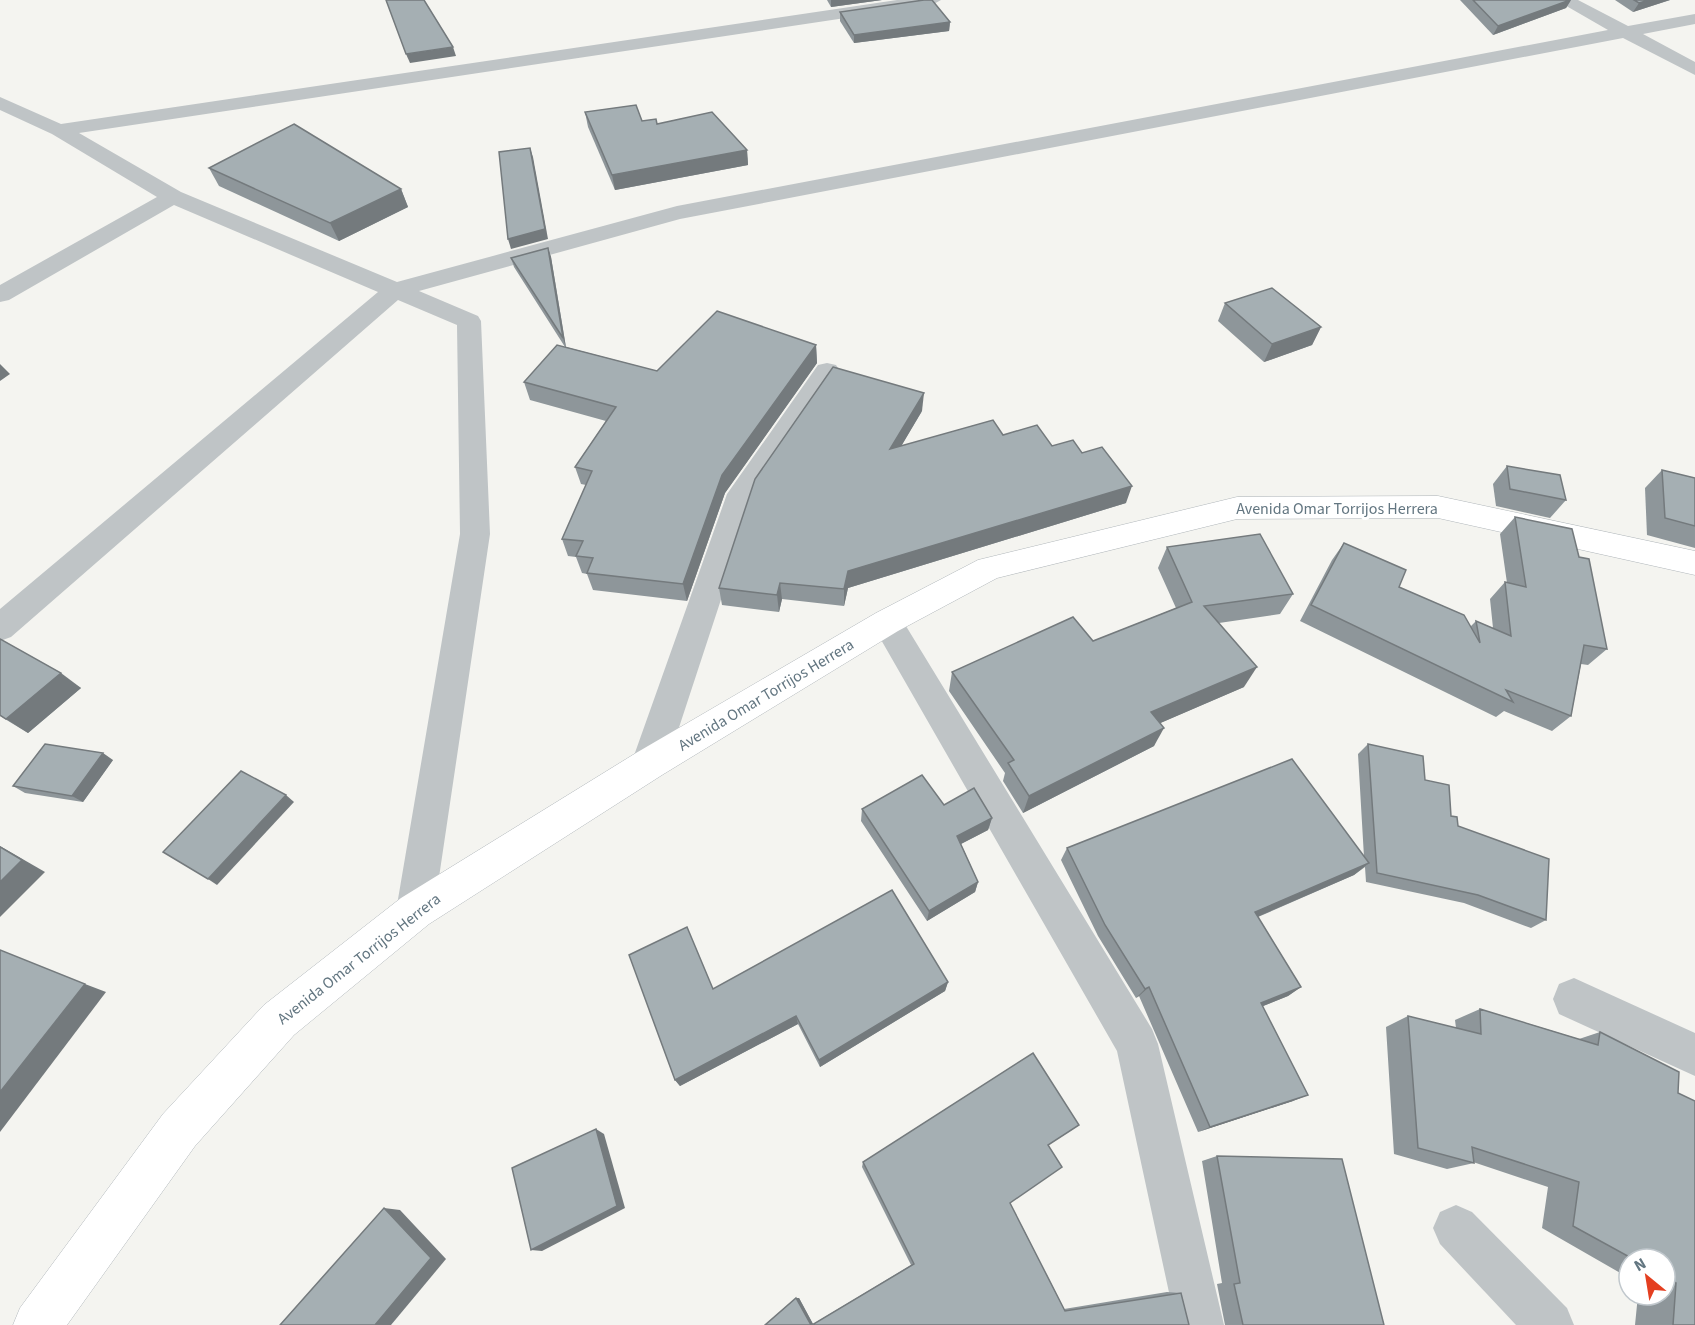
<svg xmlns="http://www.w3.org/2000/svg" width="1695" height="1325" viewBox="0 0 1695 1325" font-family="'Source Sans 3',sans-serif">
	<rect width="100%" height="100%" fill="#f4f4f0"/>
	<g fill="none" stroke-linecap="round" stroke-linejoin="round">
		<g stroke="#b1b7bb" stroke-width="1">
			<polygon id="secondary" points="1438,496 1695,551 1695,575 1438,518 1237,519 997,578 898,631 662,775 429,924 294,1035 195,1146 67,1325 13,1325 20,1308 163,1114 264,1005 401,898 636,753 876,613 978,560 1237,497"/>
		</g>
		<g fill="#bfc4c6" fill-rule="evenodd">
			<polygon points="897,0 941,0 932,5 79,133 181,192 397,282 677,206 1608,30 1556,0 1578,0 1628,26 1695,14 1695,24 1643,34 1695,62 1695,75 1623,38 680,219 419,291 478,316 481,321 490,534 434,911 429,924 415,930 401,924 396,911 460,534 457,325 398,300 11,637 0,641 0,609 378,292 174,205 9,300 0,302 0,285 157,197 52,134 0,110 0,97 61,124"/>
			<polygon points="827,363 836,365 840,371 755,496 667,764 662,775 649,780 636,775 631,764 727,494 818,365"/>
			<polygon points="887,609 898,613 1152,1029 1158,1044 1224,1325 1176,1325 1117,1051 876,631 871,622 876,613"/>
			<polygon points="1574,978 1695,1033 1695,1076 1559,1014 1553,999 1559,984"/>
			<polygon points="1456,1205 1472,1212 1567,1308 1574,1325 1516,1325 1440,1244 1433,1228 1440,1212"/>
		</g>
		<use href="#secondary" fill="#fff" fill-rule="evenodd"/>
	</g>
	<g fill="#8e969a">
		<polygon points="827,0 882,0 831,7"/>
		<polygon points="1460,0 1571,0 1566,8 1493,35"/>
		<polygon points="1615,0 1670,0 1633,12"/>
		<polygon points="840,12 950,22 949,31 854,43 840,21"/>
		<polygon points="585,112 657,124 747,150 748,165 615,190 588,127"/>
		<polygon points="209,168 401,189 408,207 339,241 219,186"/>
		<polygon points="548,248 551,257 566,347 657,371 816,345 817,363 725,493 687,601 593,590 587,574 582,573 576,557 568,556 562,539 586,485 581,484 575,467 606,421 530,400 524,382 565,347 514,267 511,258"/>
		<polygon points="1225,303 1321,327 1312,345 1264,362 1218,321"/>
		<polygon points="922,411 901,446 1003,435 1082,453 1126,503 848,588 844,606 782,599 779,612 722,605 719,588"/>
		<polygon points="1507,466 1566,500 1550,518 1496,506 1493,484"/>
		<polygon points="1662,470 1695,478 1695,548 1647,535 1645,488"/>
		<polygon points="1515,517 1579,557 1607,649 1588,665 1581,664 1571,716 1552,731 1504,711 1496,717 1300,621 1332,560 1344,543 1399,587 1470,627 1476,621 1493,628 1490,599 1505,582 1507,583 1500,534"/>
		<polygon points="1167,547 1293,594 1280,614 1219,623 1244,687 1160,723 1154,746 1023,813 1003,781 1005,773 949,691 952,672 1093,641 1176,608 1158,568"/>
		<polygon points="0,639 81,688 28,733 0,716"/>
		<polygon points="1368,744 1425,780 1451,816 1458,826 1546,920 1531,928 1464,903 1366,882 1365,867 1354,875 1258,917 1301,987 1288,996 1263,1006 1293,1101 1198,1132 1139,996 1136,998 1098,936 1061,860 1067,848 1364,857 1358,754"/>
		<polygon points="113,760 83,802 25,793 13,786"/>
		<polygon points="944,805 992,818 988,830 961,844 978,882 975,892 927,921 861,821 862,809"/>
		<polygon points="948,982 945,991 820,1067 798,1024 680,1086 675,1080 713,989"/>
		<polygon points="1480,1009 1579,1039 1600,1032 1678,1093 1695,1325 1635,1325 1638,1295 1665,1295 1665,1259 1629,1259 1629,1278 1542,1228 1548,1187 1473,1162 1474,1163 1447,1169 1394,1154 1386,1027 1408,1016 1456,1028 1455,1020"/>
		<polygon points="1079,1125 1048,1145 1010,1203 1064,1309 1167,1292 1181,1293 1189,1325 765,1325 796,1298 799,1298 813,1324 911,1265 862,1167 863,1162"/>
		<polygon points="1217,1156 1384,1325 1225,1325 1217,1284 1222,1283 1202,1161"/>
	</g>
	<g fill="#747a7d">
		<polygon points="831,0 882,0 831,7"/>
		<polygon points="1571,0 1566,8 1493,35 1498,26"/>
		<polygon points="1649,0 1670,0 1633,12 1639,3"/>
		<polygon points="950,22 949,31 854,43 854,35"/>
		<polygon points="453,47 456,56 410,63 406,54"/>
		<polygon points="530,148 533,157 548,239 511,249 508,239"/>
		<polygon points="747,150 748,165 615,190 612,175"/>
		<polygon points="401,189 408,207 339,241 330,223"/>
		<polygon points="548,248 551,257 566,348 563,338"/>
		<polygon points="1321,327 1312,345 1264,362 1272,344"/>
		<polygon points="816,345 817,363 725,493 687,601 683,584 722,475"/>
		<polygon points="0,364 10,374 0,381"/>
		<polygon points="924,393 922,411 889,467 890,449"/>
		<polygon points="1132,486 1126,503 848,588 844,606 844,589 848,571"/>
		<polygon points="780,583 782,599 779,612 777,595"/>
		<polygon points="1257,667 1244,687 1142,731 1151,712"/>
		<polygon points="61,673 81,688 28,733 6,719"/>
		<polygon points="1164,728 1154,746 1023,813 1029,796"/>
		<polygon points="103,753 113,760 83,802 72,796"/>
		<polygon points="286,795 294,802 217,885 208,879"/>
		<polygon points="992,818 988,830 955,847 957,836"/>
		<polygon points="0,846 45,872 0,917"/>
		<polygon points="1369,863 1354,875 1243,923 1255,912"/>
		<polygon points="978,882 975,892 927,921 929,911"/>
		<polygon points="948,982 945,991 820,1067 819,1060"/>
		<polygon points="85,984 106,992 0,1132 0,1092"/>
		<polygon points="1149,987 1139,996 1136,998 1145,989"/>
		<polygon points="1301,987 1288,996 1248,1012 1261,1003"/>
		<polygon points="796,1016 798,1024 680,1086 675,1080"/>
		<polygon points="1308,1095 1293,1101 1198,1132 1210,1127"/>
		<polygon points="596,1129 604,1134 625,1208 542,1251 531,1250"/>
		<polygon points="384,1208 400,1210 446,1259 391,1325 375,1325"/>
		<polygon points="796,1298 799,1298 813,1324 811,1325"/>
	</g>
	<g fill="#a5afb3" stroke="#747a7d" stroke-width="1.5">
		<polygon points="386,0 424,0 453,47 406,54"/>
		<polygon points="924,0 932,0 950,22 854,35 840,12"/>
		<polygon points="1473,0 1570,0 1498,26"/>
		<polygon points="1634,0 1649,0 1639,3"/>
		<polygon points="636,105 642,121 656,119 657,124 712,112 747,150 612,175 585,112"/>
		<polygon points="294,124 401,189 330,223 209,168"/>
		<polygon points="530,148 545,229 508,239 499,152"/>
		<polygon points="548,248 563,338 511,258"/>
		<polygon points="1272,288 1321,327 1272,344 1225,303"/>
		<polygon points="717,311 816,345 722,475 683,584 587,573 593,558 576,556 583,541 562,539 592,471 575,467 616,407 524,382 557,345 657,371"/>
		<polygon points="833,367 924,393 890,449 993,420 1003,435 1037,425 1052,446 1073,440 1082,453 1102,447 1132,486 848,571 844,589 780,583 777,595 719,588 755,479"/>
		<polygon points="1507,466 1560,475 1566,500 1510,489"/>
		<polygon points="1662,470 1695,478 1695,526 1665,518"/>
		<polygon points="1515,517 1572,529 1579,557 1589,559 1607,649 1584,645 1571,716 1506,690 1513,702 1311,605 1344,543 1406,570 1399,587 1464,615 1480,643 1476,621 1511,636 1505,582 1526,587"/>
		<polygon points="1260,534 1293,594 1204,606 1257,667 1151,712 1164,728 1029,796 1008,763 1014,760 952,672 1073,617 1093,641 1192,602 1167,547"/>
		<polygon points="0,639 61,673 6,719 0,715"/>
		<polygon points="45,744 103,753 72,796 13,786"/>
		<polygon points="1368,744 1423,756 1425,780 1449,785 1451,816 1457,817 1458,826 1549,859 1546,920 1478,895 1377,873"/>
		<polygon points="1292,759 1369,863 1255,912 1301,987 1261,1003 1308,1095 1210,1127 1149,987 1145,989 1105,925 1067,848"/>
		<polygon points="241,771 286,795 208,879 163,852"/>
		<polygon points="922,775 944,805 974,788 992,818 957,836 978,882 929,911 862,809"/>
		<polygon points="0,847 22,860 0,882"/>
		<polygon points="892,890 948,982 819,1060 796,1016 675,1080 629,955 687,927 713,989"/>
		<polygon points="0,950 85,984 0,1092"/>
		<polygon points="1480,1009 1598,1045 1600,1032 1679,1072 1678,1093 1695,1101 1695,1325 1673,1325 1676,1283 1665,1277 1665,1259 1633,1259 1573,1226 1579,1182 1472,1147 1474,1163 1418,1148 1408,1016 1481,1034"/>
		<polygon points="1033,1053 1079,1125 1048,1145 1062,1167 1010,1203 1065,1311 1181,1293 1189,1325 812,1325 914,1264 863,1162"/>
		<polygon points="596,1129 617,1206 531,1250 512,1168"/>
		<polygon points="1217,1156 1342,1159 1384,1325 1243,1325 1234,1284 1240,1283"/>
		<polygon points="384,1208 431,1258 375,1325 280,1325"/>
		<polygon points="796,1298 811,1325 765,1325"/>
	</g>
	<g text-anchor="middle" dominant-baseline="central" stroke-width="6" stroke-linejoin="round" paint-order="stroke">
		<g font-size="16" fill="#637681" stroke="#fff">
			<text x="1337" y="509">Avenida Omar Torrijos Herrera</text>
			<text transform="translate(766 695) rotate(-31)">Avenida Omar Torrijos Herrera</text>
			<text transform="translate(359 959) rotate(-38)">Avenida Omar Torrijos Herrera</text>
		</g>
	</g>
	<g transform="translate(1647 1277) rotate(330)"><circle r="28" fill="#ffffff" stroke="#c1c8cd" stroke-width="1.5"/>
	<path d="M0-4.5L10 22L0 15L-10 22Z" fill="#e43f20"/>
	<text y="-9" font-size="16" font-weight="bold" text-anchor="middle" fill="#637681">N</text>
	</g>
</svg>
